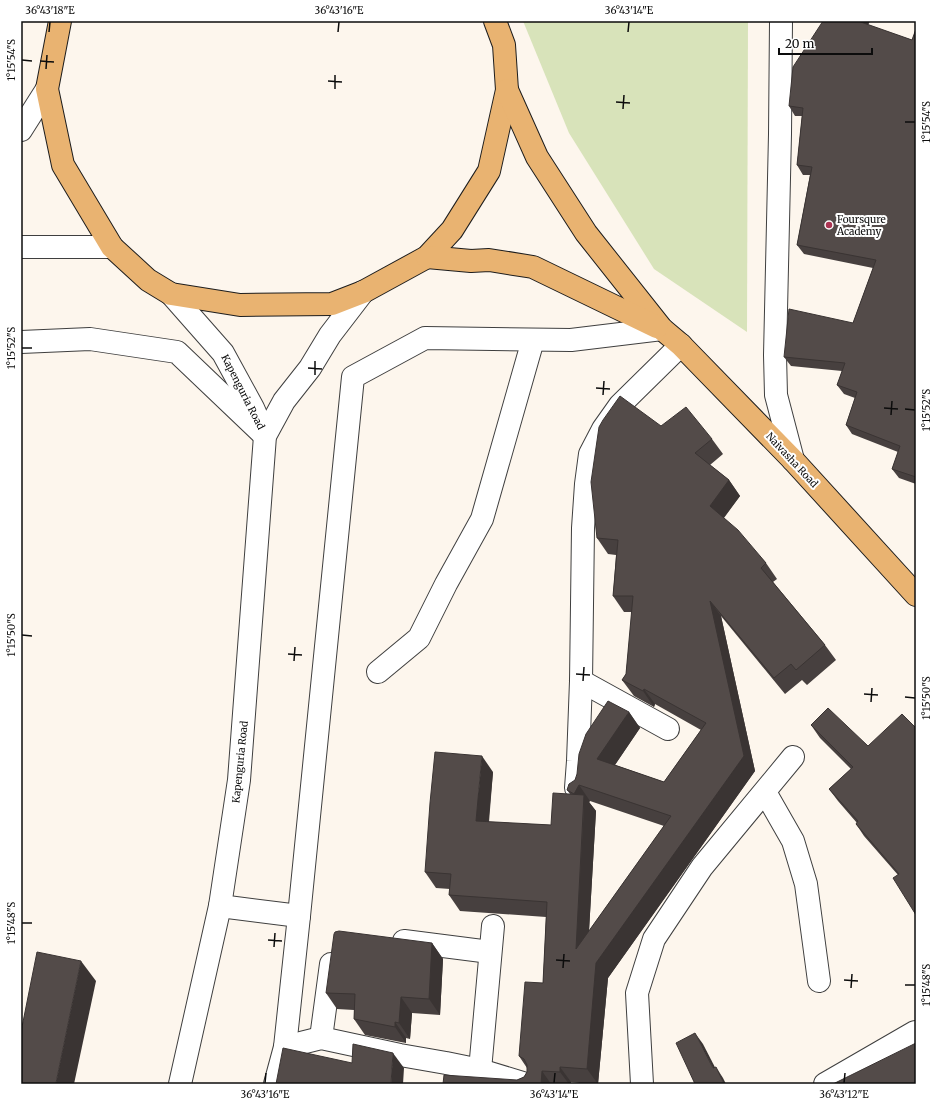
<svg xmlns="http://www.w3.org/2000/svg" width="937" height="1105" viewBox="0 0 937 1105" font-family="Merriweather,serif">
	<rect width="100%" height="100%" fill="#fdf6ed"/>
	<polygon fill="#d8e3ba" points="523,21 748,21 747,332 654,269 569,133"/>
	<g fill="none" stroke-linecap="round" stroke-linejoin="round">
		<g stroke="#3f3f3f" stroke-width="24">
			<g id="minor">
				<polyline points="781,21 780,134 775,355 776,395 793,460"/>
				<polyline points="21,130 47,89"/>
				<polyline points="21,247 112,247"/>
				<polyline points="171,294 223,353 253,408 260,424"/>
				<polyline points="21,342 90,339 177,352 265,436"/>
				<polyline points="378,672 419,638 446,584 482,519 533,340"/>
				<polyline points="581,681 668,729"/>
				<polyline points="576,788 578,761 581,681 583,528 586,484 590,454 603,429 620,405 681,345"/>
				<polyline points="765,792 793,841 806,884 819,981"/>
				<polyline points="220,906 299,916"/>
				<polyline points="404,941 490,952"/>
				<polyline points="321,1038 331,964"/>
				<polyline points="285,1047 321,1038 400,1055 446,1063 480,1070 526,1084"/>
				<polyline points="480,1070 493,926"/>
				<polyline points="180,1084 220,906 239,780 265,436 284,401 310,368 330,335 363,292"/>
				<polyline points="275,1084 285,1047 299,916 353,377 425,338 571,340 662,329"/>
				<polyline points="642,1084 637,993 654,939 702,867 793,757"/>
				<polyline points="825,1084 915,1032"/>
			</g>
		</g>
		<g stroke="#1d1d1d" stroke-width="24">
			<g id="major">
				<polyline points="60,21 47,89 63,165 112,247 148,280 171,294 240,305 332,304 363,292 427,257 452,230 489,171 507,90 504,45 495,21"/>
				<polyline points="507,90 537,157 586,233 662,329 681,345 793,460 916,595"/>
				<polyline points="427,257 471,261 489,260 533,267 657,327"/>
			</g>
		</g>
		<use href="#minor" stroke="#fff" stroke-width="22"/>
		<use href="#major" stroke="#e9b371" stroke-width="22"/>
	</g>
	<g fill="#47403f" fill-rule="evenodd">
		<polygon points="665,21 706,21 706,22"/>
		<polygon points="870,21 868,25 912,40 916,29 916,484 899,478 892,469 898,452 852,434 846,425 855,398 844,394 837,385 842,371 791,366 784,357 853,323 873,268 804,254 797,245 810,175 803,175 797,165 802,116 795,116 789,106"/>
		<path d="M661,426L712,439L723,454L710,465L729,480L740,496L724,518L766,563L777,579L773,582L825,645L836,660L807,685L802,680L785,694L721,616L755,771L608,978L598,1084H588L571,1082V1084H443L517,1080L524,1077L527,1072V1068L519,1056L543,983L546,917L460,911L449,895L450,889L436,888L425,872L493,772L489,822L551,825L570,794L567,790L629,712L640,728L615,765L664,782L701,730L655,704L654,707L634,696L622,680L626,674L632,612H624L613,596L616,555L608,554L597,538ZM590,801L664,826L589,931L596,811L589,802Z"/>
		<polygon points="811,725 868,746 916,915 898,875 864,836 856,824 857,823 838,801 829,789 851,769 820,738"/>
		<polygon points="432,943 443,959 440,1015 412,1013 410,1039 406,1038 406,1043 365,1035 354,1019 354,1010 337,1009 326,993"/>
	</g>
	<g fill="#3a3433">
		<polygon points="858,21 870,21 864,31"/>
		<polygon points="729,480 740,496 721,521 710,506"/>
		<polygon points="710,601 721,616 755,771 608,978 598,1084 587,1069 596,963 744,756"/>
		<polygon points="644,689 655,704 654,707 643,691"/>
		<polygon points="629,712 640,728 608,775 597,759"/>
		<polygon points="482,756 493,772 487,837 476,821"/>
		<polygon points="579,785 590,801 589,802 596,811 587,965 576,949 584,808 574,794"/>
		<polygon points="432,943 443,959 440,1015 429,999"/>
		<polygon points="81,961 96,981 74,1084 57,1084 56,1083"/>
		<polygon points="401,997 412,1013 410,1039 399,1023"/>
		<polygon points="395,1022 406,1038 406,1043 395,1027"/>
		<polygon points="695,1033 703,1044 721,1079 713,1068"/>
		<polygon points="393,1053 404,1068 403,1084 391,1084"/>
		<polygon points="560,1067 571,1082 571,1084 569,1084 560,1072"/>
		<polygon points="716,1067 723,1078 726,1084 724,1084"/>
		<polygon points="542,1071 551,1084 541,1084"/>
	</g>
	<g fill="#534b49" stroke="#3a3433">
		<polygon points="823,21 858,21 912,40 916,29 916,477 892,469 900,446 846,425 857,392 837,385 845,363 784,357 789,309 853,323 876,260 797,245 812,167 797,165 803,108 789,106 793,67"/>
		<polygon points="620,396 661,426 686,407 712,439 695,453 729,480 710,506 738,530 766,563 761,568 825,645 796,670 791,664 774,678 710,601 744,756 596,963 587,1069 560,1067 560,1072 542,1071 541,1084 443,1084 444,1075 517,1080 524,1077 527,1072 527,1065 524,1059 519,1056 525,982 543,983 547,902 449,895 451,874 425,872 430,803 435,752 482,756 476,821 551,825 553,793 584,795 576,949 671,816 579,785 574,794 567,790 569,784 575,780 577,774 579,754 586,734 608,701 629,712 597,759 664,782 706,723 644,689 643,691 622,680 626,674 633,596 613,596 618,540 597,538 591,482 599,427 603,420"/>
		<polygon points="828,708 868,746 902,714 916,728 916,915 893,878 899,874 856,824 858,821 829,789 853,767 811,725"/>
		<polygon points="339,931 432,943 429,999 401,997 399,1023 395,1022 395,1027 354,1019 355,994 326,993 334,934 335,932"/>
		<polygon points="37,952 81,961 56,1083 64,1084 21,1084 21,1032"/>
		<polygon points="695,1033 713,1068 716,1067 724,1084 695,1084 676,1043"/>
		<polygon points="916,1043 916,1084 833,1084"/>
		<polygon points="353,1044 393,1053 391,1084 276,1084 283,1048 352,1063"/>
	</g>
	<path fill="none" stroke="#0c0c0c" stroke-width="1.5" d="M49,32L50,22M338,32L339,22M628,32L629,22M22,60L32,61M40,61L54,62M46,69L47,55M328,81L342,82M335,89V75M616,102L630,103M623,109L624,95M905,122H915M22,348H32M308,368L322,369M315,375V361M596,388L610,389M603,395L604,381M884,408L898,409M905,409L915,410M891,415L892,401M22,635L32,636M288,654L302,655M294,661L295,647M576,674L590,675M583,681L584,667M864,694L878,695M905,697L915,698M871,702L872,688M22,923H32M268,940L282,941M274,947L275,933M556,960L570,961M563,968L564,954M844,980L858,981M905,985H915M851,988L852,974M265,1083L266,1073M554,1083L555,1073M844,1083L845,1073"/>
	<circle fill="#ab3452" stroke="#fff" stroke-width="1.5" cx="829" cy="225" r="4"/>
	<g text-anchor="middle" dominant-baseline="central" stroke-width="4" stroke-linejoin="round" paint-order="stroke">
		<g font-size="10" fill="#0c0c0c" stroke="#fff" text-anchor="start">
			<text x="837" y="219">Foursqure<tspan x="837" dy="12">Academy</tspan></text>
		</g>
		<g font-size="10" fill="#0c0c0c" stroke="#fff">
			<text transform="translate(243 392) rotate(63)">Kapenguria Road</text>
			<text transform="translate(792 460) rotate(47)">Naivasha Road</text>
			<text transform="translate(240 762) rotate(-84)">Kapenguria Road</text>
		</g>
	</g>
	<rect width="937" height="1105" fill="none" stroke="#ffffff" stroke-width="44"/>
	<path d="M779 48v6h93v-6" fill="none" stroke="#0c0c0c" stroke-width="2"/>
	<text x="785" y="48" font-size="12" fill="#0c0c0c" stroke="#ffffff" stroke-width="3" paint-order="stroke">20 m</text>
	<rect x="22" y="22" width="893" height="1061" fill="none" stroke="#0c0c0c" stroke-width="1.5"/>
	<g font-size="10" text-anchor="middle" fill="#0c0c0c">
		<text x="50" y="14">36°43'18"E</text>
		<text x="339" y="14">36°43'16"E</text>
		<text x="629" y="14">36°43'14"E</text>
		<text transform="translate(11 60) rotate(-90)" y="4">1°15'54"S</text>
		<text transform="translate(926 122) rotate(-90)" y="4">1°15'54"S</text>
		<text transform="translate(11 348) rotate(-90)" y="4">1°15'52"S</text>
		<text transform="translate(926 410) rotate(-90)" y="4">1°15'52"S</text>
		<text transform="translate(11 635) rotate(-90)" y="4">1°15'50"S</text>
		<text transform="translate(926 698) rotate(-90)" y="4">1°15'50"S</text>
		<text transform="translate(11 923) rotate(-90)" y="4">1°15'48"S</text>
		<text transform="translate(926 985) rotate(-90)" y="4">1°15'48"S</text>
		<text x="265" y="1098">36°43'16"E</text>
		<text x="554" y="1098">36°43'14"E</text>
		<text x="844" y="1098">36°43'12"E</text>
	</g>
</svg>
